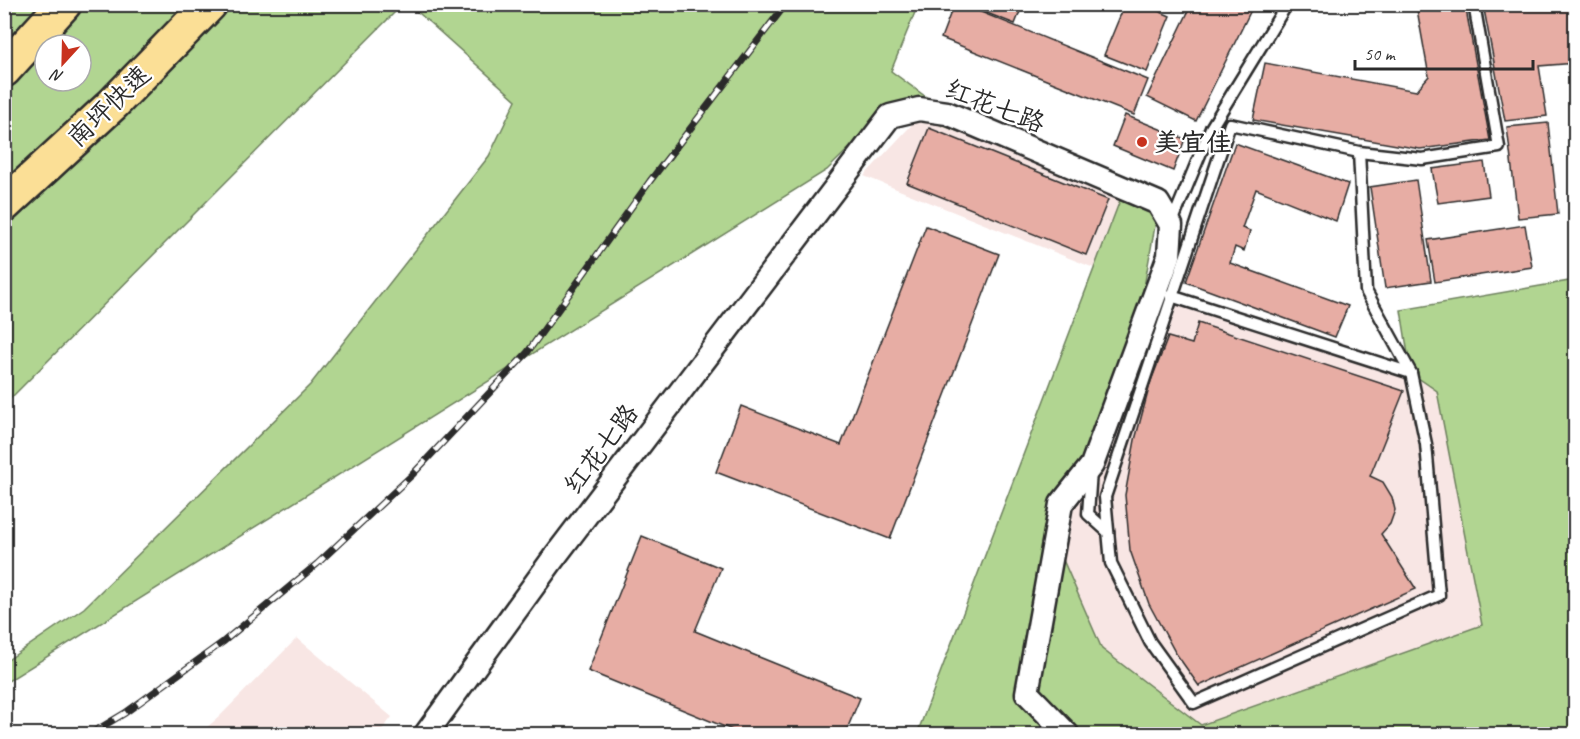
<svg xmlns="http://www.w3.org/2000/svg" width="1580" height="739" viewBox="0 0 1580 739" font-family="Caveat,'LXGW WenKai TC',sans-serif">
	<rect width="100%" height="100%" fill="#fff"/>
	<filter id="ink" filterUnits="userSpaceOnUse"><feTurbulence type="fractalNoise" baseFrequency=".0167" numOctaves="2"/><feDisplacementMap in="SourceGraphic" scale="12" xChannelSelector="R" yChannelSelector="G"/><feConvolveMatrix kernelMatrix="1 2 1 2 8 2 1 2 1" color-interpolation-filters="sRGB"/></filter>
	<g filter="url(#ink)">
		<g fill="#f8e6e4">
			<polygon points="920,116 1123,195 1094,268 864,176"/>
			<polygon points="1144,287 1411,373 1437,391 1482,625 1201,725 1102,649 1057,546"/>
			<polygon points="297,638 392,717 379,734 199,734 219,717"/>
		</g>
		<g fill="#b1d591" stroke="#6e805e" stroke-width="1.5" fill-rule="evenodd">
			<path d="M5,5H402L5,404ZM45,45H81V81H45Z"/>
			<polygon points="410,5 918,5 891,71 933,102 1161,193 1144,287 1057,546 1102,649 1201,725 1482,625 1437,391 1411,373 1401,310 1575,280 1575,734 917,734 1122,195 892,106 827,170 5,683 5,662 84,608 310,385 489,156 516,100"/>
		</g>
		<g fill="#e7ada4" stroke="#2b2b2b" stroke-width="1.5">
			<polygon points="954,4 961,4 1148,80 1134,115 941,38"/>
			<polygon points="964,4 1023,4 1015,24"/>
			<polygon points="1125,4 1142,4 1170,16 1147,72 1104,55"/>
			<polygon points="1192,4 1254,4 1196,121 1147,97"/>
			<polygon points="1416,4 1465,4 1490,140 1420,149 1253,120 1265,63 1416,91 1429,76"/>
			<polygon points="1483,4 1576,4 1576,63 1539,66 1547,116 1505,121"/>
			<polygon points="1125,115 1185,139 1173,171 1113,146"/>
			<polygon points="1548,123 1558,214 1518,218 1507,127"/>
			<polygon points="929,128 1108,200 1086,255 907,183"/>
			<polygon points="1235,143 1348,184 1336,221 1256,189 1242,228 1250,231 1244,251 1235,247 1230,263 1348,306 1335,337 1186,282"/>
			<polygon points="1484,162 1489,196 1438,203 1432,169"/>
			<polygon points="1416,180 1431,281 1385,288 1370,187"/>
			<polygon points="1525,225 1532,267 1435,282 1428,240"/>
			<polygon points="926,226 999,254 890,539 716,472 741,406 841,445"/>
			<polygon points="1198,323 1404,391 1370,476 1383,482 1392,497 1395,510 1390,524 1381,534 1416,589 1199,686 1175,652 1149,604 1130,550 1125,495 1135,440 1151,381 1168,337 1192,344"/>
			<polygon points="642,536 721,568 695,631 860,698 845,734 742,734 588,671"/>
		</g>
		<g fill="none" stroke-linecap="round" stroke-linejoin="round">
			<g stroke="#2b2b2b" stroke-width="15">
				<g id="service">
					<polyline points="1359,152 1366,291 1411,373 1426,444 1439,595 1194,703 1150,642 1111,563 1105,497 1230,124 1359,152 1422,159 1499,147 1474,4"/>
					<polyline points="1171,225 1211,128 1287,4"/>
					<polyline points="1171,296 1411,373"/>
					<polyline points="1091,471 1088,514 1108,532"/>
				</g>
			</g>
			<g stroke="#2b2b2b" stroke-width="27">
				<polyline id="minor" points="426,734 553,559 890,116 919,109 947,113 1158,203 1171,225 1169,256 1092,465 1061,504 1027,693 1067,734"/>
			</g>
			<g stroke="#2b2b2b" stroke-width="38">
				<g id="trunk">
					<polyline points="4,70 64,4"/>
					<polyline points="4,205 113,104 210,4"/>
				</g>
			</g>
			<use href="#service" stroke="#fff" stroke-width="10"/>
			<use href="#minor" stroke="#fff" stroke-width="22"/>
			<use href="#trunk" stroke="#fbdf96" stroke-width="33"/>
			<g stroke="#2b2b2b" stroke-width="7">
				<polyline id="rail" points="90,734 125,713 223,642 317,564 412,475 527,353 650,181 786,4"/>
			</g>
			<use href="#rail" stroke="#fff" stroke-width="4.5" stroke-dasharray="14" stroke-linecap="butt"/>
		</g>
	</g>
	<circle fill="#c8321e" stroke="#fff" stroke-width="2" cx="1142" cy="142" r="6"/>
	<g text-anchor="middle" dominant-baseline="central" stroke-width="4.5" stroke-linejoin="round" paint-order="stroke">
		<g font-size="26" fill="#2b2b2b" stroke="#fff">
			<text transform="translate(109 106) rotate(-44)">南坪快速</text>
			<text transform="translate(995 106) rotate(21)">红花七路</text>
			<text transform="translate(601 449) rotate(-53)">红花七路</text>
		</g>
		<g font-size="26" font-weight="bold" fill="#2b2b2b" stroke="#fff" text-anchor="start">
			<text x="1154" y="142">美宜佳</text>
		</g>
	</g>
	<rect width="1580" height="739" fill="none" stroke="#fff" stroke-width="24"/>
	<rect x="12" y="12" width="1556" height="715" fill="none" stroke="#2b2b2b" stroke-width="2" filter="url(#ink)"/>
	<g transform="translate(63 63) rotate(202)"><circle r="28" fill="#ffffff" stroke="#aaaaaa" stroke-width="1.5"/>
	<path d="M0-4.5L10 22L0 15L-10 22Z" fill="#c8321e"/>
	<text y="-9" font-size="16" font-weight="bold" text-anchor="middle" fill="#2b2b2b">N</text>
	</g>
	<path d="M1355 60v9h178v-9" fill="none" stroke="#2b2b2b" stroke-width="3"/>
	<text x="1364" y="60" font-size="18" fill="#2b2b2b" stroke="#ffffff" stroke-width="4.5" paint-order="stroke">50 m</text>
</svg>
